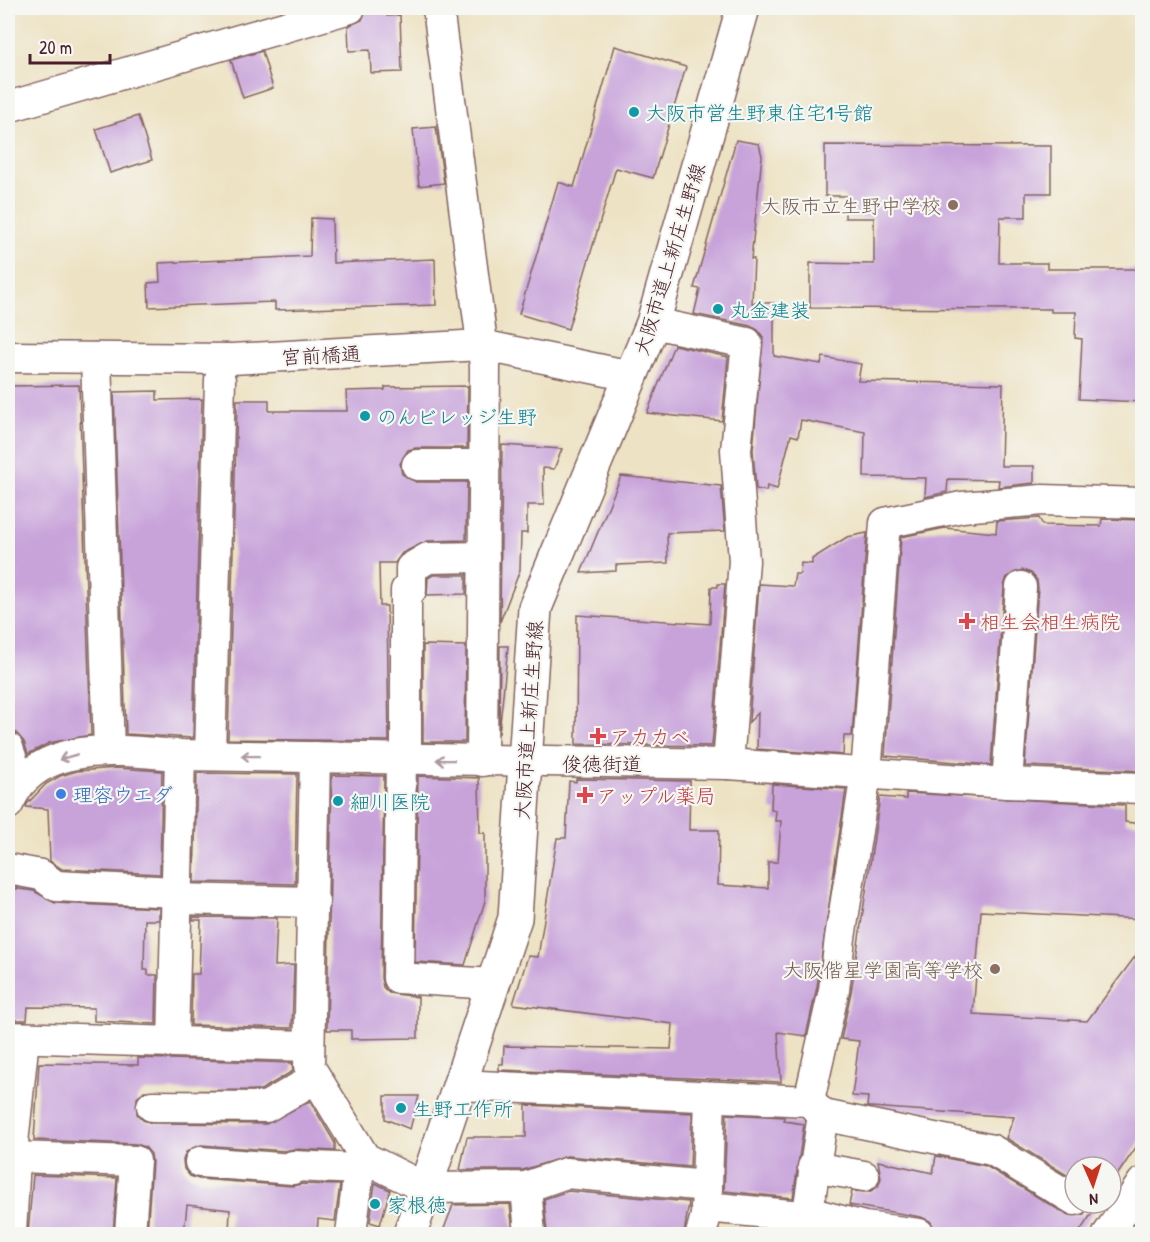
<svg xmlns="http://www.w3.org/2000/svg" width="1150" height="1242" viewBox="0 0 1150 1242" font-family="'Patrick Hand','Klee One',sans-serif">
	<rect width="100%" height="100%" fill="#f6f6f2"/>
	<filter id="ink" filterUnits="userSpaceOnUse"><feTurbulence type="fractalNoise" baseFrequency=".0167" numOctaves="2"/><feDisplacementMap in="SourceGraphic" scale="12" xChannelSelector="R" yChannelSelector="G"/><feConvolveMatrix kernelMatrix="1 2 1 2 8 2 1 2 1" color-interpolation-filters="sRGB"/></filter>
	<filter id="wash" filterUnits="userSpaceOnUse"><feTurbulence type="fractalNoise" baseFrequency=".008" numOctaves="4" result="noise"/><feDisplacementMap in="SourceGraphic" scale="24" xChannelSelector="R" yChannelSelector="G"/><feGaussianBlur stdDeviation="1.35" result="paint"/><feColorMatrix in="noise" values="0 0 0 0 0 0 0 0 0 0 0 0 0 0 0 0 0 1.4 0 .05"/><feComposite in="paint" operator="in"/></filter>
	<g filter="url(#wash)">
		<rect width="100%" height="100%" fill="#ede2c3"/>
		<g id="blocks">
			<g fill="#c8a3da">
				<polygon points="367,8 386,8 387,16 400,15 402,72 371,73 370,50 349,51 348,26 362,20"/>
				<polygon points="615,46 686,67 653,178 616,168 568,329 519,314 558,182 574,187"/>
				<polygon points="262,51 273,88 243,98 231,60"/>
				<polygon points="138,116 152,160 110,173 96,129"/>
				<polygon points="436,127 444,183 419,186 413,129"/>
				<polygon points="736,140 759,144 762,156 751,259 754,259 752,303 774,303 774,356 821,364 823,357 861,364 858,381 1003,384 1001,466 1034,466 1034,483 998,487 999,480 948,479 947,492 925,497 926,478 864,477 865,432 801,420 798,437 791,435 777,489 767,486 766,491 756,489 753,450 763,337 758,330 751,326 694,314 700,289 694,288"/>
				<polygon points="825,145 1051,146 1051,193 1026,193 1026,217 1000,217 999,263 1047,263 1047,269 1143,269 1141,402 1079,399 1082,339 1075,338 1076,312 1051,312 1051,309 810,308 810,263 874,264 874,218 845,218 845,196 825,196"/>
				<polygon points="311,218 332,219 333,263 435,259 436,305 275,310 275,302 149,307 148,283 160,282 159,263 310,256"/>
				<polygon points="674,345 728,357 722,421 647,413"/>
				<polygon points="79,385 91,735 49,743 28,754 24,742 10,726 8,386"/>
				<polygon points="468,386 467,448 416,448 408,450 400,464 402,474 416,482 467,482 466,540 427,541 402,553 395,563 379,563 380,606 387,606 389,741 228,739 237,400 269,400 269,411 347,411 346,391 385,390 385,387"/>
				<polygon points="157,391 157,400 202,399 193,738 126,734 114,392"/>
				<polygon points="502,445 562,449 554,469 543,468 544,505 527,505 527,533 521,533 520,570 500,622"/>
				<polygon points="621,476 721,486 725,531 667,533 668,563 616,565 616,571 581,573"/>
				<polygon points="1039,518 1043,525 1101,526 1102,519 1143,520 1143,771 1025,766 1038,588 1037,580 1031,573 1022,570 1007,577 1004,586 991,765 885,756 901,537 945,528 996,533 997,521"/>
				<polygon points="867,533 852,736 844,736 843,755 757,749 758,713 749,722 759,584 793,586 795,574 800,574 801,563 812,564 812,559 847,537"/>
				<polygon points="433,575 466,575 466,594 427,595 428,578"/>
				<polygon points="718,584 725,584 712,746 576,744 577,615 710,624 711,587 718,587"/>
				<polygon points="423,645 466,646 465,742 423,742"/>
				<polygon points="500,646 508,646 499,734"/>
				<polygon points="117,768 162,771 160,874 62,869 50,861 48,809 26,807 27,804 46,784 60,776 77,771"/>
				<polygon points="197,773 297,774 295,884 194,882"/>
				<polygon points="332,775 384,776 381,978 383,987 389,993 418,997 418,1038 351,1039 351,1030 327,1030"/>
				<polygon points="418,776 479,778 480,833 485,833 485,901 465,965 415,962"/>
				<polygon points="576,779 690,781 689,830 719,830 718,885 768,888 768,862 778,862 781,821 775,821 776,811 771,810 772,784 846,789 817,987 806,1036 778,1032 781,1082 499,1070 499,1064 503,1064 504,1046 671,1049 673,1024 513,1004 528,956 538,957 557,838 566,838 569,781 576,782"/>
				<polygon points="906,793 1125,805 1125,822 1143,824 1143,919 981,911 973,1014 1087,1021 1143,946 1143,1137 1111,1184 1111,1167 1075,1167 1075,1180 1006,1138 1014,1117 871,1107 867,1107 868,1097 852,1096 859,1041 841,1039 851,992 880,797 906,799"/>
				<polygon points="11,888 34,891 55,903 159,908 159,920 145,920 144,970 148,970 148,975 157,975 156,1024 94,1021 94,1008 28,1007 27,1020 8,1020 12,920 10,920"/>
				<polygon points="193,917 277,918 275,966 294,965 292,1028 191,1025 192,974 199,974 201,920 193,920"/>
				<polygon points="138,1058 292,1063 293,1071 261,1090 144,1091 137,1098 137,1114 143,1120 152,1123 266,1124 310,1101 335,1143 335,1151 294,1149 285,1151 201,1145 186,1152 183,1160 184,1169 190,1176 199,1179 292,1186 302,1184 340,1185 335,1221 318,1219 317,1234 244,1234 229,1233 230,1210 187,1205 184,1234 147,1234 152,1162 151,1154 145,1147 136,1144 34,1140 39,1063 138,1065"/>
				<polygon points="385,1096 419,1096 410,1129 385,1119"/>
				<polygon points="526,1105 692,1113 690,1167 567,1156 523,1170 460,1170 467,1137 526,1137"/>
				<polygon points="727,1114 784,1117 784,1121 804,1124 793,1198 724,1191"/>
				<polygon points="936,1156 986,1166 1067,1215 1083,1215 1092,1203 1099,1203 1078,1234 962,1234 935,1229 930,1221 921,1217 849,1205 852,1191 869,1192 878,1187 881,1178 878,1161 933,1173"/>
				<polygon points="33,1175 117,1178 113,1234 28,1234"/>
				<polygon points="375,1183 390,1190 380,1225 370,1222"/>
				<polygon points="568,1191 689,1202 684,1234 547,1234 544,1199"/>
				<polygon points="510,1204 513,1234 442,1234 453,1205"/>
			</g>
		</g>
	</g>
	<g filter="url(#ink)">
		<use href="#blocks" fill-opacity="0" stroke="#836360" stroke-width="1.5"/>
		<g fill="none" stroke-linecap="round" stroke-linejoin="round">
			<g stroke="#836360" stroke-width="33">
				<g id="minor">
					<polyline points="438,8 485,366 482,761"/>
					<polyline points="8,107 350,8"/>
					<polyline points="653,323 747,343 736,450 744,561 728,764"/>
					<polyline points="8,357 232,359 481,345 631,376"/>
					<polyline points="96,358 109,751"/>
					<polyline points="417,465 485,465"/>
					<polyline points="8,748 20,783"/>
					<polyline points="210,755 220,380"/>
					<polyline points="315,757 309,1066 365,1158 425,1188 526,1187 566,1173 707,1186"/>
					<polyline points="406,759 406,590 411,590 411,568 428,558 484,557"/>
					<polyline points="401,760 398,978 493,984"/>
					<polyline points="1007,783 1021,587"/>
					<path d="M8,804C12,797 15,790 20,784C58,739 129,752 180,755L728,764L1007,783L1142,788"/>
					<polyline points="8,869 41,875 56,886 176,892"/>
					<polyline points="175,899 314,902"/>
					<polyline points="8,1037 309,1046"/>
					<polyline points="173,1042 180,755"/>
					<polyline points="459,1085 809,1101 823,1115 992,1150 1075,1200"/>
					<polyline points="809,1101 834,990 840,938 866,774 885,523 962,507 1042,500 1142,503"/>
					<polyline points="152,1106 266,1107 316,1078"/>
					<polyline points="15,1157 135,1161 130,1234"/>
					<polyline points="200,1162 293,1169 293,1166 359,1169"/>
					<polyline points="813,1167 864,1176"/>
					<polyline points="526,1187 530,1234"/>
					<polyline points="706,1207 801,1216 808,1212 864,1227 919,1234"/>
					<polyline points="808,1212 823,1115"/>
					<polyline points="11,1234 15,1157 13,1143 24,1038"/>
					<polyline points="351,1234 361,1153"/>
					<polyline points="701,1234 706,1215 710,1097"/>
					<polyline points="1108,1234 1142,1183"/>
				</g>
			</g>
			<g stroke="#836360" stroke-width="36">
				<polyline id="major" points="410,1234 515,918 535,608 653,323 743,8"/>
			</g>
			<use href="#minor" stroke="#fff" stroke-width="30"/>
			<use href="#major" stroke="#fff" stroke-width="33"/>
		</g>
		<defs><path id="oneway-shaft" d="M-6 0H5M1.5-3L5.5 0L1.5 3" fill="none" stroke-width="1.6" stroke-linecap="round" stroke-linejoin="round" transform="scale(1.5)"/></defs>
		<g stroke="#ae9aa0">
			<use href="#oneway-shaft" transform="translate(250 756) rotate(-179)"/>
			<use href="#oneway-shaft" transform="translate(68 757) rotate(164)"/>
			<use href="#oneway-shaft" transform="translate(445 760) rotate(-179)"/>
		</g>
	</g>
	<g fill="#0f9aa8" stroke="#f6f6f2" stroke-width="2">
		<circle cx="634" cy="112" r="6"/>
		<circle cx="718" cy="309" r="6"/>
		<circle cx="365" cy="416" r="6"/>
		<circle cx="338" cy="801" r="6"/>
		<circle cx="401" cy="1108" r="6"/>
		<circle cx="375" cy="1204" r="6"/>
	</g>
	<g fill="#8d6e63" stroke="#f6f6f2" stroke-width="2">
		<circle cx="953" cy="205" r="6"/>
		<circle cx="995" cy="969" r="6"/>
	</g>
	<g fill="#e0444e" stroke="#f6f6f2" stroke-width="2">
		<path d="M964 612h6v6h6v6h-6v6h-6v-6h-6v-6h6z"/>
		<path d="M595 727h6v6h6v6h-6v6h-6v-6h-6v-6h6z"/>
		<path d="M582 786h6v6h6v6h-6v6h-6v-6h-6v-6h6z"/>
	</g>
	<circle fill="#3f7fe0" stroke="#f6f6f2" stroke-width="2" cx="61" cy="794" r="6"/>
	<g text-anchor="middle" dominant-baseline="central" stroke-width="4.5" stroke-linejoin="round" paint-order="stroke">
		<g font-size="20" fill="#0d838f" stroke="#f6f6f2" text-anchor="start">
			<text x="646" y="112">大阪市営生野東住宅1号館</text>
			<text x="730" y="309">丸金建装</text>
			<text x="377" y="416">のんビレッジ生野</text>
			<text x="350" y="801">細川医院</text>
			<text x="413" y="1108">生野工作所</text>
			<text x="387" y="1204">家根徳</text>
		</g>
		<g font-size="20" fill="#785e54" stroke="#f6f6f2" text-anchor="end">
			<text x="941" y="205">大阪市立生野中学校</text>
			<text x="983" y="969">大阪偕星学園高等学校</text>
		</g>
		<g font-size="20" fill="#4a1f2b" stroke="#f6f6f2">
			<text transform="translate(669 259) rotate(-73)">大阪市道上新庄生野線</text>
			<text transform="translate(321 355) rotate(-3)">宮前橋通</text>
			<text transform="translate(528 720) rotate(-86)">大阪市道上新庄生野線</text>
			<text x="602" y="763">俊徳街道</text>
		</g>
		<g font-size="20" fill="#be3a42" stroke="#f6f6f2" text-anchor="start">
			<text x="980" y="621">相生会相生病院</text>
			<text x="610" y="736">アカカベ</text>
			<text x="597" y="795">アップル薬局</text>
		</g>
		<g font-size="20" fill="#366cbe" stroke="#f6f6f2" text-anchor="start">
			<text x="73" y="794">理容ウエダ</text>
		</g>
	</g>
	<rect width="1150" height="1242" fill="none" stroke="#f6f6f2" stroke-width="30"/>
	<g transform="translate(1093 1185) rotate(177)"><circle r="28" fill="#f6f6f2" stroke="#b1a0a2" stroke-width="1.5"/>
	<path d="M0-4.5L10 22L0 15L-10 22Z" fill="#c8321e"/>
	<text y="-9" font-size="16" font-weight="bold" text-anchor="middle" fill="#4a1f2b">N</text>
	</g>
	<path d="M30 54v9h80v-9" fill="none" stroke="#4a1f2b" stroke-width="3"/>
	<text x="39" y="54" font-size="18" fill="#4a1f2b" stroke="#f6f6f2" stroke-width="4.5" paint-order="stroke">20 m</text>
</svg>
